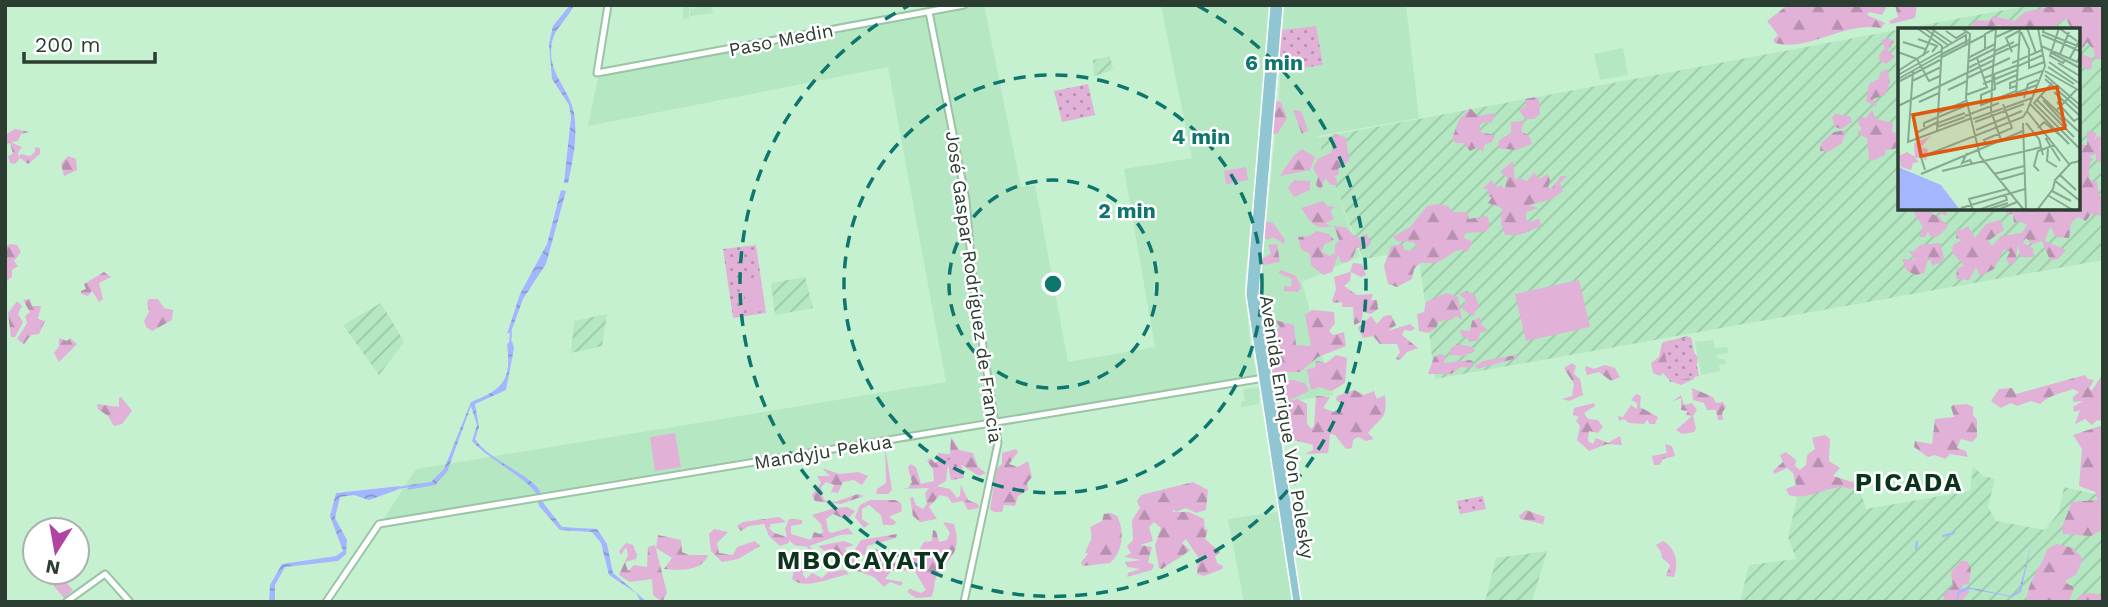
<svg xmlns="http://www.w3.org/2000/svg" width="2108" height="607" viewBox="0 0 2108 607" font-family="'Work Sans',sans-serif">
	<defs>
		<pattern id="industrial-furrows" width="10" height="10" patternUnits="userSpaceOnUse" patternTransform="scale(1.75)"><rect width="10" height="10" fill="#b4e7c2"/><path d="M-1 1l2-2M0 10L10 0M9 11l2-2" fill="none" stroke="#9bc7a7"/></pattern>
		<pattern id="forest-firs" width="22" height="20" patternUnits="userSpaceOnUse" patternTransform="scale(1.75)"><rect width="22" height="20" fill="#e1b1d7"/><path d="M5 1l3.5 6h-7zM16 11l3.5 6h-7z" fill="#b791af"/></pattern>
		<pattern id="park-dots" width="8" height="8" patternUnits="userSpaceOnUse" patternTransform="scale(1.75)"><rect width="8" height="8" fill="#e1b1d7"/><path d="M2 2h.1M6 6h.1" fill="none" stroke="#b791af" stroke-width="1.8" stroke-linecap="round"/></pattern>
		<pattern id="water-waves" width="16" height="10" patternUnits="userSpaceOnUse" patternTransform="scale(1.75)"><rect width="16" height="10" fill="#a4b6ff"/><path d="M0 5q4-4 8 0t8 0" fill="none" stroke="#8695cf"/></pattern>
	</defs>
	<rect width="100%" height="100%" fill="#c5f1d1"/>
	<g fill="#b4e7c2">
		<polygon points="683,5 711,5 713,13 690,16 690,9 700,8 689,7 689,18 683,19"/>
		<polygon points="967,5 984,5 1021,187 1035,185 1068,362 1155,347 1124,169 1192,158 1161,5 1272,5 1245,283 1250,343 1257,376 381,523 416,469 946,382 888,67 588,126 599,73"/>
		<polygon points="1284,5 1406,5 1419,118 1317,136 1360,256 1302,282 1333,395 1274,404 1260,282 1279,97"/>
		<polygon points="1623,48 1628,75 1600,80 1594,54"/>
		<polygon points="1713,340 1715,348 1727,347 1729,353 1716,355 1718,359 1725,359 1726,364 1719,365 1720,371 1701,375 1695,342"/>
		<polygon points="1260,387 1259,404 1241,407 1241,402 1245,401 1243,389"/>
		<polygon points="1278,512 1292,602 1244,602 1228,519"/>
	</g>
	<g fill="url(#industrial-furrows)" fill-rule="evenodd">
		<path d="M2031,5H2103V260L1435,379L1418,250L1363,259L1317,138ZM1900,30H2078V208H1900Z"/>
		<polygon points="1110,56 1113,70 1094,76 1093,60"/>
		<polygon points="805,277 813,308 775,315 771,283"/>
		<polygon points="381,303 404,342 379,375 343,325"/>
		<polygon points="607,314 602,346 571,353 574,321"/>
		<polygon points="1973,466 1983,476 1995,479 1988,507 1996,521 2045,530 2059,512 2064,487 2103,496 2103,602 1740,602 1749,565 1796,559 1788,537 1798,494 1858,484 1866,509 1970,491"/>
		<polygon points="1547,551 1532,602 1485,602 1496,558"/>
	</g>
	<g fill="url(#forest-firs)">
		<path d="M1788,5L1887,6L1882,15L1869,12L1867,15L1885,23L1881,28C1844,21 1810,52 1775,43L1773,40L1778,35L1767,21Z"/>
		<polygon points="1895,5 1917,5 1915,18 1891,24 1889,21 1898,17"/>
		<polygon points="2057,5 2103,5 2103,59 2095,59 2094,50 2087,42 2079,53 2092,58 2092,68 2087,70 2084,66 2079,69 2078,30 2072,30 2066,18 2049,30 2005,30 2000,25 1969,30 1976,20 1988,21 1993,16 2015,21 2025,12"/>
		<polygon points="1888,38 1894,41 1888,50 1895,57 1886,64 1880,61 1879,55 1885,48 1881,40"/>
		<polygon points="1887,69 1890,82 1885,95 1873,99 1877,107 1866,101 1869,84 1879,79 1880,73"/>
		<polygon points="1536,97 1539,100 1540,114 1534,119 1525,119 1519,110 1526,105 1525,99"/>
		<polygon points="1275,101 1281,102 1287,118 1278,133 1272,135"/>
		<polygon points="1470,108 1478,116 1496,113 1491,123 1484,122 1480,125 1480,132 1495,135 1492,142 1485,144 1483,152 1478,147 1470,151 1463,143 1456,143 1452,139 1459,120"/>
		<polygon points="1293,110 1301,111 1308,130 1302,134"/>
		<polygon points="1872,110 1876,119 1893,123 1892,132 1900,135 1899,148 1886,150 1885,155 1874,160 1869,159 1867,138 1857,133 1862,129 1858,123 1860,117 1866,118"/>
		<polygon points="1835,114 1850,116 1852,122 1841,129 1835,127 1832,117"/>
		<polygon points="1524,121 1521,131 1529,136 1532,144 1516,150 1498,148 1499,140 1511,133 1511,122"/>
		<polygon points="15,129 29,132 21,134 18,141 5,144 5,135"/>
		<polygon points="1846,130 1842,143 1830,151 1820,151 1821,143 1834,132"/>
		<polygon points="2087,131 2097,133 2094,140 2098,136 2103,138 2100,149 2103,151 2103,163 2096,160 2096,154 2089,156 2093,159 2089,165 2089,179 2097,182 2099,195 2103,199 2103,216 2091,214 2086,221 2078,217 2071,223 2069,238 2056,237 2050,226 2045,241 2066,250 2058,259 2050,260 2042,241 2031,244 2026,238 2023,243 2033,248 2034,257 2020,257 2018,244 2015,263 2009,264 2006,259 2010,252 2004,249 1994,269 1980,276 1976,267 1969,280 1956,279 1957,269 1964,266 1952,252 1953,245 1962,240 1956,238 1957,229 1962,230 1968,226 1975,238 1986,224 2000,220 2004,230 1988,241 1992,246 2001,236 2022,233 2027,225 2019,221 2014,223 2013,214 2007,214 2003,208 2078,208 2078,161 2084,159 2078,156 2078,144 2087,145"/>
		<polygon points="1336,134 1346,138 1349,161 1338,169 1339,174 1335,176 1338,185 1331,185 1325,178 1321,190 1316,185 1318,177 1313,168 1318,159 1332,152 1333,135"/>
		<polygon points="10,142 22,147 18,152 19,158 20,154 30,156 35,152 35,147 40,148 40,154 28,164 20,158 15,164 10,163 8,156 13,154"/>
		<path d="M1302,149L1315,157L1310,170L1280,176C1286,167 1291,157 1302,149Z"/>
		<polygon points="68,156 76,159 77,170 64,176 61,164"/>
		<polygon points="1513,161 1515,180 1519,178 1527,181 1534,172 1539,179 1548,174 1550,181 1548,187 1551,189 1561,176 1567,176 1560,183 1563,191 1552,199 1529,205 1538,208 1526,212 1526,220 1532,222 1539,218 1541,226 1519,235 1505,235 1501,224 1502,208 1488,203 1492,197 1489,197 1488,190 1483,188 1492,180 1496,187 1501,185 1505,189 1507,177 1500,172"/>
		<polygon points="1294,180 1310,181 1310,190 1294,197 1288,188"/>
		<path d="M1323,201L1327,206L1335,207L1330,211L1334,219L1325,223L1331,226C1313,230 1311,222 1301,208Z"/>
		<path d="M1437,204L1448,206L1453,212H1467L1469,219L1487,216L1490,224L1486,232L1464,233V238L1473,242L1467,252C1456,245 1448,259 1437,262C1432,264 1425,262 1420,263L1414,269L1412,279L1397,287L1388,284L1384,266L1391,246L1403,244L1404,250L1411,251L1417,246L1413,242L1397,241L1393,237L1410,227L1427,206Z"/>
		<polygon points="1911,208 1946,209 1947,216 1935,211 1931,214 1938,216 1948,226 1937,237 1931,237 1928,232 1925,237 1919,237 1923,227"/>
		<polygon points="1264,221 1273,223 1285,240 1284,244 1273,237 1268,240 1264,237"/>
		<path d="M1334,226L1345,227L1357,238L1367,234L1371,243L1368,247L1356,248C1354,256 1351,264 1341,262L1338,255L1332,272L1323,275L1311,265L1310,254L1301,249L1298,237L1309,236L1317,231L1329,234L1334,240L1325,244L1321,251L1329,256L1335,253V245L1339,240Z"/>
		<polygon points="1940,243 1944,258 1941,263 1932,265 1929,256 1924,273 1916,275 1907,271 1902,259 1915,260 1909,251 1914,251 1920,245"/>
		<polygon points="10,244 17,245 21,252 14,261 18,266 12,270 12,277 6,281 5,247"/>
		<polygon points="1277,244 1280,262 1263,265 1261,259 1271,254 1268,245"/>
		<polygon points="1353,263 1362,264 1366,275 1361,277 1351,272 1350,281 1344,286 1357,295 1373,294 1371,300 1377,300 1378,309 1371,314 1363,312 1361,322 1354,325 1353,307 1342,307 1342,302 1334,303 1332,301 1336,289 1334,277 1350,272"/>
		<polygon points="1281,270 1296,276 1301,287 1298,292 1284,291 1284,286 1291,287 1292,279 1278,273"/>
		<polygon points="104,272 111,277 99,283 103,299 99,302 92,291 88,296 81,294 81,291 86,289 84,284"/>
		<polygon points="1466,291 1475,295 1479,306 1473,316 1462,309 1466,300 1459,294"/>
		<polygon points="1446,293 1458,297 1462,320 1456,316 1451,320 1439,321 1436,328 1428,333 1419,331 1417,314 1424,312 1426,302"/>
		<polygon points="30,299 32,306 41,306 38,319 45,321 39,334 31,335 24,344 17,339 27,323 25,316 30,312 23,300"/>
		<polygon points="149,299 158,299 164,308 173,310 172,320 152,331 146,327 144,321 149,312 147,302"/>
		<polygon points="17,301 22,306 18,314 23,322 15,337 11,337 8,313"/>
		<polygon points="1312,310 1334,312 1335,323 1329,331 1333,335 1344,332 1346,346 1318,357 1300,372 1271,372 1280,356 1275,344 1278,338 1274,332 1280,327 1275,320 1294,325 1296,345 1311,346 1305,315"/>
		<polygon points="1391,315 1396,325 1388,331 1410,324 1415,328 1411,331 1404,330 1402,335 1418,348 1407,352 1400,360 1396,359 1400,352 1397,344 1380,344 1373,336 1363,338 1358,328 1371,316 1377,324 1384,316"/>
		<polygon points="1480,317 1481,325 1488,330 1480,333 1478,340 1469,342 1467,337 1462,337 1460,330 1470,331 1472,321"/>
		<polygon points="1687,336 1692,340 1690,349 1698,357 1694,379 1681,385 1670,381 1663,373 1660,376 1653,373 1651,363 1659,357 1662,343"/>
		<polygon points="59,338 67,341 70,338 77,344 59,362 54,353 59,346"/>
		<polygon points="1457,344 1472,347 1475,351 1464,356 1449,355 1451,348"/>
		<polygon points="1440,354 1446,356 1444,363 1470,360 1474,362 1470,368 1461,367 1451,374 1428,374 1434,357"/>
		<polygon points="1336,355 1347,358 1345,383 1332,391 1319,387 1311,390 1307,369 1315,368 1316,361 1326,363"/>
		<polygon points="1516,355 1517,358 1477,369 1475,366 1483,361"/>
		<polygon points="1572,363 1576,366 1574,374 1580,379 1583,395 1569,401 1562,399 1572,396 1574,384 1564,368"/>
		<polygon points="1605,365 1615,368 1620,377 1611,381 1599,372 1587,375 1585,369 1586,366 1594,369"/>
		<path d="M2103,374V421L2097,420L2092,425L2085,419L2075,424L2080,410L2074,412L2073,407L2083,401L2073,402V397L2079,392L2073,389C2060,394 2051,394 2040,404L2031,401L2017,406L2011,403L2001,408L1991,401L1999,389L2012,388L2016,394L2085,375L2088,379L2094,380L2089,389L2092,390Z"/>
		<path d="M1293,380L1305,383L1309,391L1288,401L1298,399L1307,404V423L1311,429L1314,426L1316,396L1330,397L1323,408L1334,412L1343,405L1336,400L1337,396L1354,390L1364,395L1374,391L1377,399L1385,395C1388,419 1381,417 1368,433L1374,439L1366,441L1358,437L1353,440L1352,448L1346,449L1335,435L1330,434L1328,453L1305,454L1313,450V445L1294,440L1282,444L1276,406L1287,401C1275,399 1272,392 1272,381Z"/>
		<polygon points="1692,388 1713,397 1716,403 1723,402 1726,407 1722,413 1723,420 1718,420 1716,410 1707,410 1704,403 1693,400"/>
		<polygon points="1636,394 1641,396 1640,407 1658,417 1655,424 1650,424 1647,420 1644,424 1629,423 1624,419 1619,421 1618,416 1623,417 1631,405 1637,409 1637,403 1631,400"/>
		<polygon points="1681,395 1684,405 1692,403 1697,410 1693,416 1696,428 1694,432 1682,434 1676,430 1692,416 1686,415 1688,411 1681,410 1681,398 1672,402"/>
		<polygon points="121,397 132,411 122,424 114,426 108,416 98,409 97,404 119,407 119,398"/>
		<polygon points="1594,403 1595,406 1584,413 1588,419 1598,420 1603,427 1598,433 1589,431 1588,441 1593,444 1596,438 1608,443 1620,436 1622,445 1607,444 1589,451 1577,440 1580,426 1576,421 1579,417 1573,415 1574,408"/>
		<polygon points="1967,404 1973,407 1973,415 1977,420 1977,437 1972,442 1961,439 1957,448 1966,451 1968,457 1950,454 1945,459 1935,455 1928,457 1914,447 1915,441 1932,444 1935,419 1954,417 1951,407 1953,405"/>
		<polygon points="2103,425 2103,529 2091,536 2063,534 2062,527 2072,502 2098,500 2095,492 2079,486 2082,449 2073,435"/>
		<path d="M1825,435L1830,439L1829,461L1840,468L1833,476L1856,483L1858,486C1850,491 1850,488 1843,487C1825,487 1807,501 1789,495L1786,489L1796,485L1793,473L1787,468L1774,474L1773,471L1783,462L1780,455L1786,452L1796,460L1795,466L1800,470L1806,465L1807,455L1815,449L1812,438Z"/>
		<polygon points="951,437 959,450 973,453 978,467 986,473 979,476 954,460 948,464 946,481 937,486 950,489 957,498 960,496 961,485 968,500 978,504 979,508 968,510 963,501 952,503 948,497 940,495 929,507 937,519 920,522 913,516 910,498 913,497 916,505 923,509 927,504 925,493 929,488 901,489 908,488 912,482 908,468 910,464 916,467 921,484 934,481 933,469 927,461 930,458 935,463 938,461 938,453 950,454"/>
		<polygon points="1665,444 1672,446 1675,456 1663,459 1659,465 1654,465 1652,456 1667,453"/>
		<polygon points="885,447 892,490 888,494 876,494 877,489 886,483"/>
		<polygon points="1016,449 1018,452 1009,464 1018,467 1028,461 1032,477 1027,483 1028,490 1018,496 1015,506 1004,505 1002,512 994,512 990,509 997,468 1002,464 1002,453"/>
		<polygon points="822,468 839,474 858,472 868,476 862,485 854,480 843,482 838,493 831,492 834,485 826,482 821,487 824,500 835,502 858,494 864,496 841,504 815,501 812,495 821,483 817,476 830,476"/>
		<path d="M1193,482L1208,490L1206,510L1196,513L1186,508L1176,512L1173,509V512H1189L1204,519L1205,529L1208,530L1205,539L1220,552L1215,556L1217,563L1223,566L1222,569L1204,576L1197,574L1198,557L1186,539L1182,543L1190,550C1182,557 1171,562 1162,569L1159,568L1155,545L1161,528L1154,522L1149,527L1153,541L1140,545L1152,547L1148,562L1154,565L1152,570L1127,577L1128,573L1140,569L1128,567L1125,562L1142,560L1124,557L1131,553L1127,546L1133,540L1132,520L1140,508L1137,501L1141,495Z"/>
		<polygon points="870,500 895,500 901,503 902,511 889,517 896,522 894,525 883,525 881,515 869,505 862,509 862,519 869,524 864,528 855,517 860,505"/>
		<path d="M835,508L847,507L855,511L847,520L833,514L826,519L828,531L832,533L848,528L853,534L840,535L809,546L819,555L823,567L802,573L806,579L812,573L822,578L829,571L845,570L849,574C832,577 805,591 792,579L795,568L809,567L815,561L816,555L805,553L808,547L794,545L789,540V543L780,546L769,536L764,524L749,526L741,531L737,526L743,522L779,517L786,522L771,524L769,528L774,533L787,537L785,529L789,519L802,520V524L791,526V534L811,540L814,532L820,534L823,532L821,524L812,515Z"/>
		<polygon points="1526,510 1545,517 1543,524 1520,519 1519,516"/>
		<path d="M1111,513L1117,516C1125,531 1123,552 1110,563L1083,566L1081,563L1088,553H1085L1092,537L1090,527L1102,521L1104,514Z"/>
		<path d="M943,522L954,524C962,553 951,555 937,575C933,581 936,590 931,597L916,598L907,592L910,589L921,593L926,590L914,570L891,571L885,579L903,582L901,586L890,582L884,587L874,577L852,569L850,557L861,540L897,534L896,538L867,546L865,555L857,557L855,566L858,568L866,569L875,563L873,551L876,549L881,552V563L889,565L916,555L924,542L932,541L933,530L936,531L939,542L947,540L950,533Z"/>
		<polygon points="714,529 728,532 717,543 719,553 733,555 737,547 755,541 760,546 738,559 722,562 711,551 709,534"/>
		<path d="M658,535L681,540L682,552L689,555H708C703,571 679,571 664,569L672,558L656,548Z"/>
		<polygon points="844,541 854,545 845,548 848,556 839,561 835,560 834,549 826,552 818,546"/>
		<path d="M1663,541C1676,548 1679,564 1674,577L1666,576L1670,565L1662,558L1661,552L1656,545Z"/>
		<polygon points="626,543 633,545 637,555 636,559 625,562 628,571 634,565 647,567 648,547 655,545 667,593 662,602 653,595 652,579 630,582 619,575 628,555 626,547 621,555 619,551"/>
		<path d="M2057,544L2073,548L2083,559L2076,575L2066,580V583L2074,587L2069,602H2027C2026,581 2042,568 2047,549Z"/>
		<polygon points="1961,561 1967,561 1971,568 1969,584 1963,585 1961,590 1970,591 1961,602 1943,602 1944,594 1953,586 1951,572"/>
		<polygon points="2090,593 2101,595 2102,602 2076,602 2080,595"/>
	</g>
	<g fill="url(#park-dots)">
		<polygon points="1316,26 1323,65 1278,71 1281,30"/>
		<polygon points="1088,84 1095,115 1062,122 1054,91"/>
		<polygon points="756,245 766,313 733,318 723,249"/>
		<polygon points="1691,337 1699,376 1670,382 1663,342"/>
		<polygon points="960,456 964,478 951,480 947,458"/>
		<polygon points="1483,496 1486,509 1460,514 1457,501"/>
	</g>
	<g fill="#e1b1d7">
		<polygon points="1246,167 1248,180 1226,184 1224,171"/>
		<polygon points="760,278 765,311 747,313 743,281"/>
		<polygon points="1579,280 1590,327 1526,341 1515,294"/>
		<polygon points="675,433 681,467 655,471 650,437"/>
		<polygon points="61,577 73,590 64,598 53,585"/>
	</g>
	<g fill="url(#water-waves)">
		<path d="M570,5H574C568,19 555,27 552,42C546,73 569,87 574,113C578,136 573,160 568,183H564L571,117L569,105L552,79L549,44L553,26Z"/>
		<polygon points="561,190 566,191 546,264 523,299 511,332 507,334 520,294 547,244"/>
		<path d="M512,341L514,348L506,390L475,404L479,427L475,439C489,461 537,477 541,494L537,495C531,481 487,458 472,441L477,425L471,406L447,472L435,485L407,490L410,485L431,482L444,469L471,402C502,389 512,382 507,344Z"/>
		<polygon points="400,486 397,490 369,500 354,495 340,497 335,518 347,540 346,554 338,561 285,567 275,585 275,602 269,602 270,585 282,564 336,556 343,551 330,516 336,493"/>
		<polygon points="542,501 562,527 597,529 607,544 613,573 647,602 641,602 636,593 609,575 601,543 592,532 560,530 539,506 538,502"/>
		<polygon points="2031,545 2021,592 2012,597 1970,589 1960,593 1956,602 1958,591 1967,587 2011,596 2019,591"/>
	</g>
	<g fill="none" stroke-linecap="round" stroke-linejoin="round">
		<g stroke="#a4b6ff" stroke-width="2">
			<polyline points="510,344 511,332"/>
			<polyline points="398,488 410,486"/>
			<polyline points="1943,536 1954,533"/>
			<polyline points="1916,549 1917,542"/>
		</g>
		<g stroke="#9ac4a5" stroke-width="9">
			<g id="minor">
				<polyline points="608,5 597,73 964,5"/>
				<polyline points="929,12 966,200 973,282 998,443 964,602"/>
				<polyline points="66,602 105,574 130,602"/>
				<polyline points="326,602 379,524 1264,378"/>
			</g>
		</g>
		<g stroke="#fff" stroke-width="10">
			<g id="major">
				<polyline points="1274,5 1250,294 1297,602"/>
				<polyline points="1279,5 1255,293 1294,549"/>
			</g>
		</g>
		<use href="#minor" stroke="#fff" stroke-width="5"/>
		<use href="#major" stroke="#8fc6d1" stroke-width="7"/>
	</g>
	<g fill="none" stroke="#0f766e" stroke-width="3.5" stroke-dasharray="12 9">
		<circle cx="1053" cy="284" r="104"/>
		<circle cx="1053" cy="284" r="209"/>
		<path d="M1198 6A313 313 0 1 1 908 6"/>
	</g>
	<g text-anchor="middle" dominant-baseline="central" stroke-width="5" stroke-linejoin="round" paint-order="stroke">
		<g font-size="19" fill="#2c3d31" stroke="#fff">
			<text transform="translate(781 40) rotate(-11)">Paso Medin</text>
			<text transform="translate(974 287) rotate(82)">José Gaspar Rodríguez de Francia</text>
			<text transform="translate(1287 427) rotate(81)">Avenida Enrique Von Polesky</text>
			<text transform="translate(823 452) rotate(-9)">Mandyju Pekua</text>
		</g>
		<g font-size="26" font-weight="bold" letter-spacing="2" fill="#0c341c" stroke="#fff">
			<text x="1909" y="482">PICADA</text>
			<text x="864" y="560">MBOCAYATY</text>
		</g>
	</g>
	<g transform="translate(1898 28)">
		<rect width="182" height="182" fill="#c5f1d1"/>
		<path d="M33,108L23,119L30,121L28,133L24,129L17,130L21,134L15,135L13,142L3,139L1,128L9,124L17,129L16,115Z" fill="#e1b1d7"/>
		<path d="M0,139L43,157L62,182H0Z" fill="#a4b6ff"/>
		<path fill="none" stroke="#88a991" stroke-width="2" d="M19,0L44,18L39,103M26,0L50,17M32,0L54,15M63,0L72,6L68,70L82,128L126,182M129,0L138,25M146,0L145,4L182,19M161,0L152,28L165,35L167,32M161,0L179,13M48,3L58,10L68,4M123,4L131,21V40L146,34M144,7L182,23M98,9L118,0M20,11L39,18L34,24M5,14L27,21M143,18L179,34L182,28M44,21L68,7V17M87,21V6L97,1M97,23L116,14M0,24L19,31L31,53L42,48M114,24L108,10L121,3M152,24L182,40M44,26L71,12M162,26L171,4M96,27L121,16M25,28L37,0M44,29L87,7M70,30L97,16M79,30L89,60M172,30L182,11M70,34L96,21M151,34L182,56M114,35L144,22M160,35L182,48M120,38L145,27M150,39L176,56M70,40L96,27M0,43L31,23M15,43L10,114L74,90M147,43L182,63M96,46L97,61L83,67V77L118,63M0,47L43,23M147,47L182,77M69,50L95,38L96,30M86,50L120,37M0,51L43,27M147,51L182,82M14,53L43,39M0,54L42,32M154,55L136,75L182,121M85,56L119,42M98,56L119,47M118,58L112,60V55L144,43M50,62L69,53M156,64L181,87M118,65L139,57M68,67L90,59M143,68L180,103M118,69L122,0M126,70L130,56L140,52M139,72L176,109M145,72L169,98M21,74L41,65M159,74L176,93L181,90M132,76L171,116M0,78L96,32L98,0M129,83L147,38L140,0M129,83L171,136M158,83L179,61M40,85L68,73M67,88L101,75M75,91L134,70M77,94L126,76M40,95L67,85M125,95L128,182M128,95L141,111L145,127M26,99V95L67,78M39,99L67,89M140,100L146,94L164,109M78,102L124,83M18,105L40,94M152,110L148,111L162,133M103,112L93,83L95,38L112,30M89,118L86,112L114,100L105,76M150,121L149,133L159,139M69,125L64,135L72,132L74,136M27,142L23,129L125,89L129,83M44,143L144,119M141,143L136,138L140,123L157,117M23,146L125,103M96,146L126,138M162,147L178,162M101,152L126,145M156,152L182,173M154,163L173,173M151,168L175,182M63,180L127,161M83,181L109,172L107,166M75,182L71,171L109,161M88,182L110,175M99,182L119,174M139,182L155,161L157,152L173,135L182,133"/>
		<path fill="#df580e" fill-opacity="0.15" stroke="#df580e" stroke-width="3.5" d="M159,59L167,100L23,128L15,87Z"/>
		<rect width="182" height="182" fill="none" stroke="#2c3d31" stroke-width="3.5"/>
	</g>
	<circle cx="1053" cy="284" r="10" fill="#0f766e" stroke="#fff" stroke-width="3.5"/>
	<g font-size="21" text-anchor="middle" font-weight="bold" fill="#0f766e" stroke="#fff" stroke-width="5" stroke-linejoin="round" paint-order="stroke">
		<text x="1274" y="70">6 min</text>
		<text x="1201" y="144">4 min</text>
		<text x="1127" y="218">2 min</text>
	</g>
	<rect width="2108" height="607" fill="none" stroke="#2c3d31" stroke-width="14"/>
	<g transform="translate(56 551) rotate(191)"><circle r="33" fill="#ffffff" stroke="#abb1ad" stroke-width="2"/>
	<path d="M0-5L12 26L0 18L-12 26Z" fill="#b144a2"/>
	<text y="-10" font-size="19" font-weight="bold" text-anchor="middle" fill="#2c3d31">N</text>
	</g>
	<path d="M24 52v10h131v-10" fill="none" stroke="#2c3d31" stroke-width="3.5"/>
	<text x="35" y="52" font-size="21" fill="#2c3d31" stroke="#ffffff" stroke-width="5" paint-order="stroke">200 m</text>
</svg>
